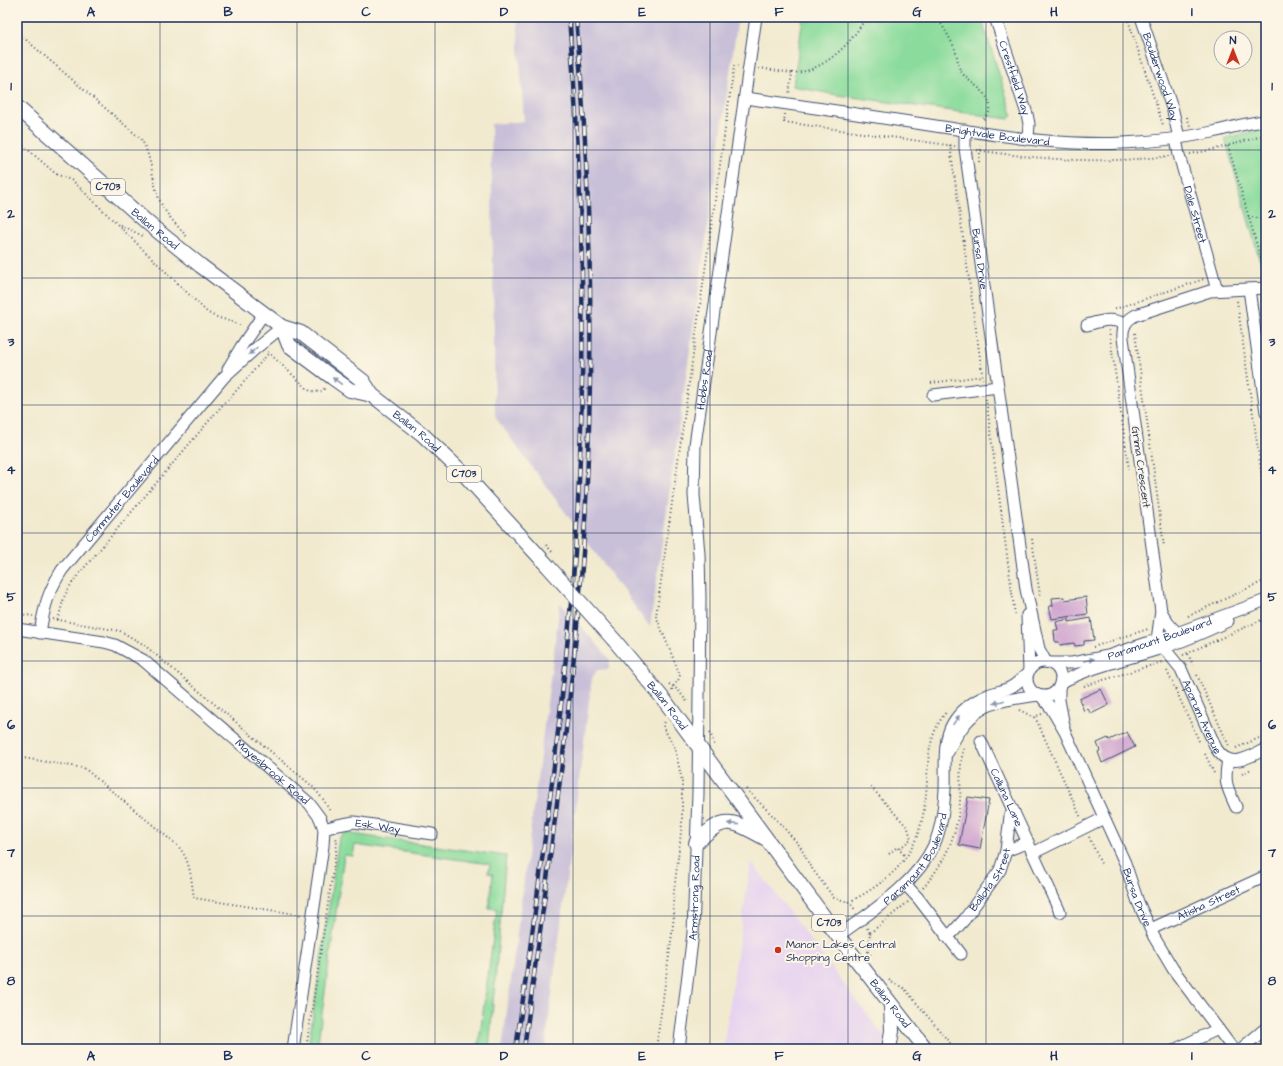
<svg xmlns="http://www.w3.org/2000/svg" width="1283" height="1066" viewBox="0 0 1283 1066" font-family="'Architects Daughter',sans-serif">
	<rect width="100%" height="100%" fill="#fcf5e5"/>
	<filter id="ink" filterUnits="userSpaceOnUse"><feTurbulence type="fractalNoise" baseFrequency=".025" numOctaves="2"/><feDisplacementMap in="SourceGraphic" scale="8" xChannelSelector="R" yChannelSelector="G"/><feConvolveMatrix kernelMatrix="1 2 1 2 8 2 1 2 1" color-interpolation-filters="sRGB"/></filter>
	<filter id="wash" filterUnits="userSpaceOnUse"><feTurbulence type="fractalNoise" baseFrequency=".012" numOctaves="4" result="noise"/><feDisplacementMap in="SourceGraphic" scale="16" xChannelSelector="R" yChannelSelector="G"/><feGaussianBlur stdDeviation="0.9" result="paint"/><feColorMatrix in="noise" values="0 0 0 0 0 0 0 0 0 0 0 0 0 0 0 0 0 1.4 0 .05"/><feComposite in="paint" operator="in"/></filter>
	<g filter="url(#wash)">
		<rect width="100%" height="100%" fill="#f1eacf"/>
		<polygon fill="#e6d2f0" points="751,861 893,1049 723,1049"/>
		<g fill="#c8bfd8">
			<polygon points="517,17 738,17 650,627 495,417 491,124 524,121"/>
			<polygon points="560,603 610,659 609,669 597,670 592,678 545,1049 502,1049"/>
		</g>
		<g fill="#8bdc9c" stroke="#53867d">
			<polygon points="803,17 981,17 1012,114 1009,119 831,94 792,86 795,75"/>
			<polygon points="1266,125 1266,282 1225,138 1260,130 1262,126"/>
			<polygon points="345,833 506,856 489,1049 478,1049 497,909 489,908 493,874 488,873 490,864 355,845 353,856 344,855 317,1049 308,1049 339,838"/>
		</g>
		<g id="blocks">
			<g fill="#cfa5d0">
				<polygon points="1064,597 1065,600 1086,597 1088,614 1052,619 1049,606 1053,606 1052,598"/>
				<polygon points="1091,618 1094,640 1084,641 1084,645 1075,646 1074,643 1060,645 1059,642 1055,642 1054,630 1058,630 1056,622 1069,619 1069,622"/>
				<polygon points="1101,689 1109,705 1091,714 1088,709 1084,711 1079,699"/>
				<polygon points="1127,732 1135,747 1102,763 1098,752 1100,751 1097,743 1108,738 1109,740"/>
				<polygon points="968,797 989,800 980,849 959,845"/>
			</g>
		</g>
	</g>
	<g filter="url(#ink)">
		<use href="#blocks" fill-opacity="0" stroke="#3b4b6f" stroke-width="1"/>
		<g fill="none" stroke-linecap="round" stroke-linejoin="round">
			<g stroke="#3b4b6f" stroke-width="13">
				<g id="minor">
					<path id="s1" d="M995,17L1027,114L1029,124L1028,139"/>
					<path id="s2" d="M1141,17L1173,111L1179,138"/>
					<path id="s3" d="M745,98C811,107 877,117 942,127C1002,136 1062,146 1123,143C1153,142 1183,138 1213,132C1231,128 1248,122 1266,121"/>
					<path id="s4" d="M965,130V148L1026,589L1039,649L1046,662"/>
					<path id="s5" d="M1176,139L1179,155L1217,290"/>
					<polyline points="1249,289 1266,412"/>
					<path d="M1087,325C1101,321 1111,317 1125,324"/>
					<polyline points="228,369 241,347 264,313"/>
					<polyline points="933,395 998,387"/>
					<polyline points="1161,611 1168,623 1177,633"/>
					<polyline points="1027,615 1029,670"/>
					<path id="s6" d="M17,629L104,642L115,645L143,660L309,803L320,818L324,829L323,846L293,1049"/>
					<path id="s7" d="M40,633C44,607 48,592 62,570L224,377L255,349L282,327"/>
					<path d="M1157,640L1161,611L1123,338C1122,327 1126,320 1136,315L1210,291L1266,288"/>
					<path id="s8" d="M1164,648L1181,669L1216,748C1230,771 1248,757 1266,749"/>
					<circle cx="1044" cy="679" r="17"/>
					<path id="s9" d="M1050,663H1072L1108,656L1177,633L1266,600"/>
					<path d="M1060,683C1092,666 1128,659 1162,648C1185,641 1207,631 1228,621"/>
					<polyline points="1059,687 1059,700 1064,726"/>
					<path id="s10" d="M1041,696L1051,708L1065,732L1125,863L1138,902L1154,937L1173,969L1233,1049"/>
					<path id="s11" d="M981,741L1060,912"/>
					<path d="M948,752C971,705 988,702 1038,695"/>
					<path d="M1228,759C1224,783 1226,785 1236,807"/>
					<path id="s12" d="M324,829L338,825L354,822L432,834"/>
					<polyline points="1006,851 1028,842"/>
					<polyline points="1033,853 1104,818"/>
					<polyline points="905,884 918,898 961,954"/>
					<path id="s13" d="M1151,929L1266,876"/>
					<path id="s14" d="M838,936C872,911 916,884 934,845C942,827 944,808 945,789C946,768 942,741 953,723C961,710 973,701 988,695C995,692 1004,691 1011,687C1017,684 1022,678 1027,674"/>
					<path id="s15" d="M946,936L953,932L964,920L1000,870L1006,851L1010,816L1014,812"/>
					<path id="s16" d="M679,1049L693,933L698,794L700,598L699,554L694,495L695,445L756,17"/>
					<polyline points="1176,1049 1218,1029"/>
					<polyline points="1241,1049 1266,1028"/>
				</g>
			</g>
			<g stroke="#3b4b6f" stroke-width="16">
				<g id="major">
					<path id="s17" d="M17,107L149,224L201,266L282,327L301,333L363,381L372,395L422,434L465,475L546,564"/>
					<polyline points="282,327 289,345 333,378 350,390 372,395"/>
					<path id="s18" d="M615,641L665,701L838,936L926,1049"/>
					<path d="M696,843C724,815 730,819 763,837"/>
					<polyline points="889,1049 892,1031 891,1005"/>
				</g>
			</g>
			<g stroke="#3b4b6f" stroke-width="2" stroke-dasharray="1 3" stroke-linecap="butt">
				<path d="M937,17C943,27 949,36 954,47C958,55 957,66 962,73C971,85 987,89 990,106C991,113 984,116 983,122"/>
				<polyline points="1127,17 1163,125"/>
				<path d="M17,32L141,139C152,157 152,180 159,199C165,214 177,225 187,237"/>
				<polyline points="759,68 792,73 789,94"/>
				<path d="M792,73C824,72 852,43 866,17"/>
				<polyline points="785,114 784,122 955,146"/>
				<polyline points="1187,117 1190,126"/>
				<path d="M17,140L56,174L73,181L207,312C218,320 231,319 242,327"/>
				<polyline points="950,145 983,379"/>
				<polyline points="1228,146 1266,276"/>
				<path d="M977,150C1041,160 1105,164 1169,156"/>
				<polyline points="1190,154 1216,149 1266,135"/>
				<polyline points="979,162 981,144"/>
				<polyline points="1248,216 1266,220"/>
				<polyline points="120,225 143,236"/>
				<polyline points="1237,301 1266,506"/>
				<polyline points="1261,301 1266,301"/>
				<polyline points="1115,309 1204,279"/>
				<polyline points="1109,330 1129,469"/>
				<polyline points="1135,333 1164,546"/>
				<polyline points="268,352 310,391 320,392 325,388"/>
				<polyline points="931,383 982,376"/>
				<polyline points="986,399 1015,615"/>
				<polyline points="1032,539 1040,596"/>
				<polyline points="17,616 20,614 33,616"/>
				<polyline points="1188,616 1266,580"/>
				<polyline points="53,619 120,631 143,644 312,786 323,799 330,811"/>
				<polyline points="58,620 64,597 73,581 225,402 230,398 268,354"/>
				<polyline points="1093,647 1148,629"/>
				<polyline points="1188,654 1193,665"/>
				<polyline points="1183,655 1266,618"/>
				<polyline points="1167,671 1200,743"/>
				<polyline points="1197,675 1229,746"/>
				<polyline points="669,684 678,690 688,703"/>
				<polyline points="1084,686 1162,662"/>
				<path d="M672,690C673,684 678,684 680,675L656,616L734,66H738"/>
				<polyline points="1019,710 1034,717 1042,714"/>
				<polyline points="1035,717 1081,818"/>
				<polyline points="710,732 715,747"/>
				<polyline points="1236,748 1266,735"/>
				<polyline points="1205,754 1214,773 1215,773"/>
				<path d="M17,757L84,768L178,846C191,861 191,879 194,898L302,915"/>
				<polyline points="1242,774 1251,769"/>
				<polyline points="871,787 908,828 911,839 899,849"/>
				<polyline points="746,789 776,819 800,846 810,866 834,898 849,902 856,911"/>
				<polyline points="1089,837 1102,866"/>
				<polyline points="889,854 897,847 906,857"/>
				<path d="M923,888C945,862 957,836 960,801C961,784 959,765 964,748"/>
				<path d="M849,902C906,873 924,843 927,780C928,755 930,731 947,711"/>
				<polyline points="867,928 870,933 868,952 872,957"/>
				<polyline points="870,933 908,902"/>
				<polyline points="889,980 893,983 904,988 955,1049"/>
				<polyline points="306,1049 337,844 336,836"/>
				<polyline points="656,1049 672,934 674,915 673,900 682,824 682,781 675,748 663,727 665,721"/>
			</g>
			<use href="#minor" stroke="#fff" stroke-width="11"/>
			<use href="#major" stroke="#fff" stroke-width="14"/>
			<g stroke="#1b2f5e" stroke-width="4.5">
				<g id="rail">
					<path d="M516,1049C539,884 563,719 575,553C587,375 584,195 569,17"/>
					<path d="M524,1049C546,884 571,719 583,553C595,375 592,195 576,17"/>
				</g>
			</g>
			<use href="#rail" stroke="#fcf5e5" stroke-width="3" stroke-dasharray="9" stroke-linecap="butt"/>
			<g stroke="#3b4b6f" stroke-width="16" stroke-linecap="butt">
				<polyline id="major-bridge" points="546,564 615,641"/>
			</g>
			<polyline stroke="#3b4b6f" stroke-width="2" stroke-dasharray="1 3" stroke-linecap="butt" points="546,545 554,554"/>
			<use href="#major-bridge" stroke="#fff" stroke-width="14"/>
		</g>
		<defs><path id="oneway-solid" d="M-6-.8H1V-3.2L6.5 0L1 3.2V.8H-6Z"/></defs>
		<g fill="#8d97ae">
			<use href="#oneway-solid" transform="translate(253 351) rotate(138)"/>
			<use href="#oneway-solid" transform="translate(337 381) rotate(-144)"/>
			<use href="#oneway-solid" transform="translate(1089 660) rotate(-12)"/>
			<use href="#oneway-solid" transform="translate(999 702) rotate(164)"/>
			<use href="#oneway-solid" transform="translate(956 720) rotate(-55)"/>
			<use href="#oneway-solid" transform="translate(733 824) rotate(-174)"/>
		</g>
	</g>
	<path fill="none" stroke="#1b2f5e" stroke-width="1" stroke-opacity="0.55" d="M160,17V1049M297,17V1049M435,17V1049M573,17V1049M710,17V1049M848,17V1049M986,17V1049M1123,17V1049M17,150H1266M17,278H1266M17,405H1266M17,533H1266M17,661H1266M17,788H1266M17,916H1266"/>
	<circle fill="#c8321e" stroke="#fcf5e5" stroke-width="1.5" cx="778" cy="950" r="4"/>
	<g text-anchor="middle" dominant-baseline="central" stroke-width="4" stroke-linejoin="round" paint-order="stroke">
		<g fill="#fcf5e5" stroke="#5e6a86" stroke-width="1">
			<rect x="91" y="179" width="34" height="16" rx="3"/>
			<rect x="447" y="466" width="34" height="16" rx="3"/>
			<rect x="812" y="915" width="34" height="16" rx="3"/>
		</g>
		<g font-size="10" font-weight="bold" fill="#1b2f5e">
			<text x="108" y="187">C703</text>
			<text x="464" y="474">C703</text>
			<text x="829" y="923">C703</text>
		</g>
		<g font-size="11" fill="#1b2f5e" stroke="#fcf5e5">
			<text stroke="none"><textPath href="#s2" startOffset="63">Boulderwood Way</textPath></text>
			<text stroke="none"><textPath href="#s1" startOffset="64">Crestfield Way</textPath></text>
			<text stroke="none"><textPath href="#s3" startOffset="255">Brightvale Boulevard</textPath></text>
			<text stroke="none"><textPath href="#s5" startOffset="78">Dale Street</textPath></text>
			<text stroke="none"><textPath href="#s17" startOffset="184">Ballan Road</textPath></text>
			<text stroke="none"><textPath href="#s4" startOffset="130">Bursa Drive</textPath></text>
			<text stroke="none"><textPath href="#s16" startOffset="671">Hobbs Road</textPath></text>
			<text stroke="none"><textPath href="#s17" startOffset="517">Ballan Road</textPath></text>
			<text transform="translate(1141 467) rotate(82)">Grima Crescent</text>
			<text stroke="none"><textPath href="#s7" startOffset="160">Commuter Boulevard</textPath></text>
			<text stroke="none"><textPath href="#s9" startOffset="113">Paramount Boulevard</textPath></text>
			<text stroke="none"><textPath href="#s18" startOffset="83">Ballan Road</textPath></text>
			<text stroke="none"><textPath href="#s8" startOffset="79">Aporum Avenue</textPath></text>
			<text stroke="none"><textPath href="#s6" startOffset="302">Mayesbrook Road</textPath></text>
			<text stroke="none"><textPath href="#s11" startOffset="62">Calluna Lane</textPath></text>
			<text stroke="none"><textPath href="#s12" startOffset="55">Esk Way</textPath></text>
			<text stroke="none"><textPath href="#s14" startOffset="112">Paramount Boulevard</textPath></text>
			<text stroke="none"><textPath href="#s15" startOffset="73">Ballota Street</textPath></text>
			<text stroke="none"><textPath href="#s10" startOffset="224">Bursa Drive</textPath></text>
			<text stroke="none"><textPath href="#s16" startOffset="152">Armstrong Road</textPath></text>
			<text stroke="none"><textPath href="#s13" startOffset="63">Atisha Street</textPath></text>
			<text stroke="none"><textPath href="#s18" startOffset="455">Ballan Road</textPath></text>
		</g>
		<g font-size="11" fill="#1b2f5e" stroke="#fcf5e5" text-anchor="start">
			<text x="786" y="944">Manor Lakes Central<tspan x="786" dy="13">Shopping Centre</tspan></text>
		</g>
	</g>
	<rect width="1283" height="1066" fill="none" stroke="#fcf5e5" stroke-width="44"/>
	<g transform="translate(1233 50)"><circle r="19" fill="#fcf5e5" stroke="#a2a6af"/>
	<path d="M0-3L7 15L0 10L-7 15Z" fill="#c8321e"/>
	<text y="-6" font-size="11" font-weight="bold" text-anchor="middle" fill="#1b2f5e">N</text>
	</g>
	<rect x="22" y="22" width="1239" height="1022" fill="none" stroke="#1b2f5e" stroke-width="1.5"/>
	<g font-size="13" text-anchor="middle" font-weight="bold" fill="#1b2f5e">
		<text x="91" y="16">A</text>
		<text x="228" y="16">B</text>
		<text x="366" y="16">C</text>
		<text x="504" y="16">D</text>
		<text x="642" y="16">E</text>
		<text x="779" y="16">F</text>
		<text x="917" y="16">G</text>
		<text x="1054" y="16">H</text>
		<text x="1192" y="16">I</text>
		<text x="11" y="90">1</text>
		<text x="1272" y="90">1</text>
		<text x="11" y="218">2</text>
		<text x="1272" y="218">2</text>
		<text x="11" y="346">3</text>
		<text x="1272" y="346">3</text>
		<text x="11" y="474">4</text>
		<text x="1272" y="474">4</text>
		<text x="11" y="601">5</text>
		<text x="1272" y="601">5</text>
		<text x="11" y="729">6</text>
		<text x="1272" y="729">6</text>
		<text x="11" y="857">7</text>
		<text x="1272" y="857">7</text>
		<text x="11" y="985">8</text>
		<text x="1272" y="985">8</text>
		<text x="91" y="1060">A</text>
		<text x="228" y="1060">B</text>
		<text x="366" y="1060">C</text>
		<text x="504" y="1060">D</text>
		<text x="642" y="1060">E</text>
		<text x="779" y="1060">F</text>
		<text x="917" y="1060">G</text>
		<text x="1054" y="1060">H</text>
		<text x="1192" y="1060">I</text>
	</g>
</svg>
